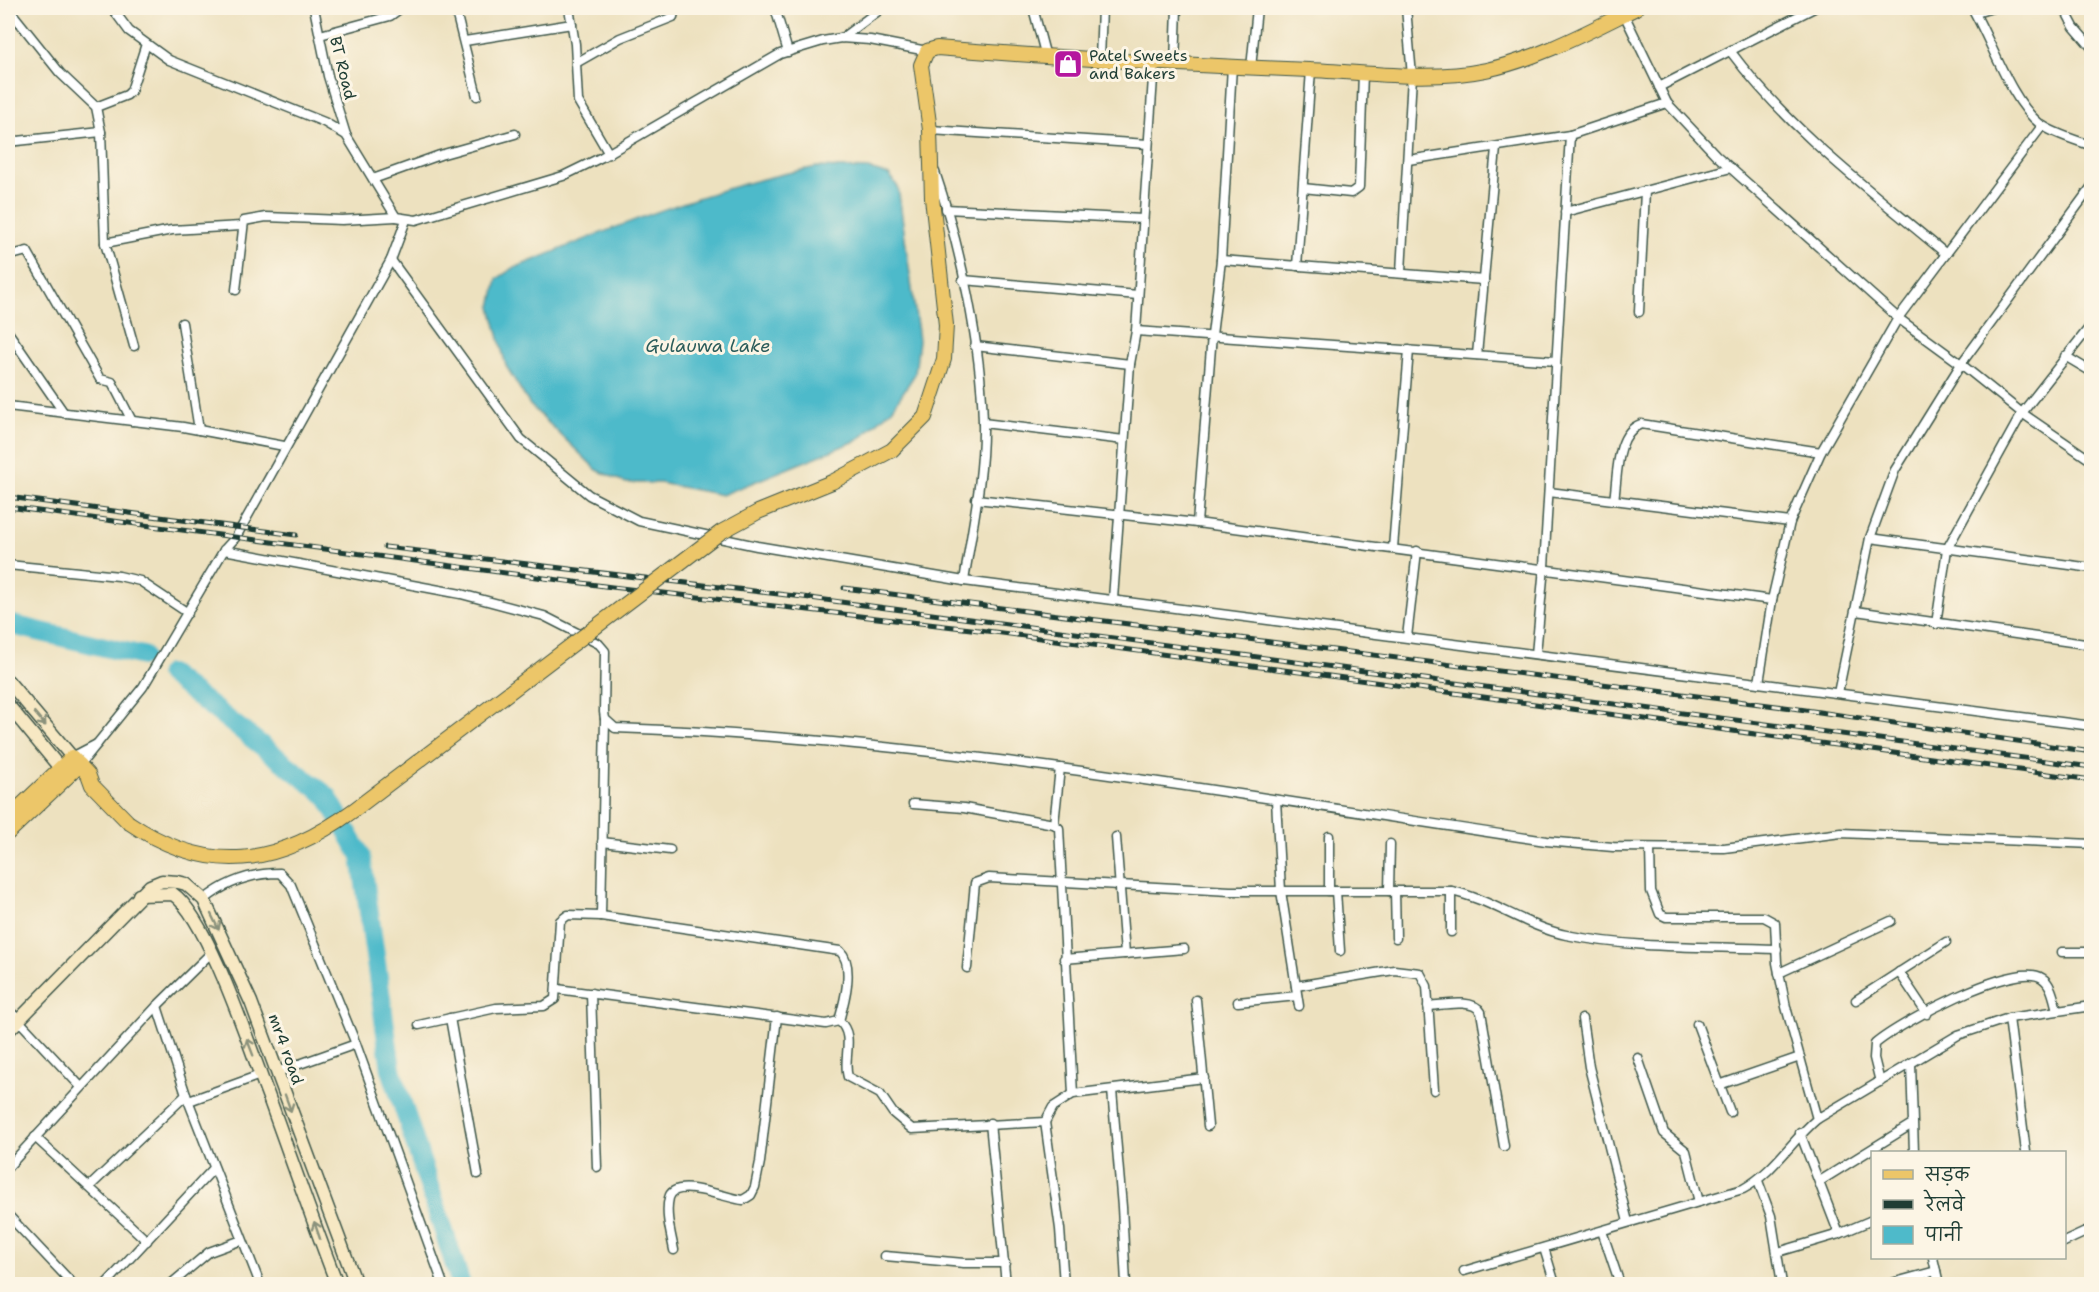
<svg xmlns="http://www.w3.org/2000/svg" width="2099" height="1292" viewBox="0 0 2099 1292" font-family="'Shantell Sans','Playpen Sans Deva',sans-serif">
	<rect width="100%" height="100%" fill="#fcf5e5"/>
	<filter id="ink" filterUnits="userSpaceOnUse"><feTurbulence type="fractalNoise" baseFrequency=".0167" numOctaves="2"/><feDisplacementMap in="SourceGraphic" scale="12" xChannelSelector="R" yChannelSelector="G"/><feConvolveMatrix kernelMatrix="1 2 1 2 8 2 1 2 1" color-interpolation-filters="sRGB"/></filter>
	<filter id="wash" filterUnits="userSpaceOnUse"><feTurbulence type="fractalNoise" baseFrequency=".008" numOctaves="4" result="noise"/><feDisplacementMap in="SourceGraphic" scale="24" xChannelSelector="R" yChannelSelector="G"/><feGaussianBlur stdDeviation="1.35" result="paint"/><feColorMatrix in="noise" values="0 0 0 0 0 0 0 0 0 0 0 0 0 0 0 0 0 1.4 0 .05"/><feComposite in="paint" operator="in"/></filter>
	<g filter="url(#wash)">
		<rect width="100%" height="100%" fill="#ede1bf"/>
		<path fill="#4ebaca" stroke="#367c7f" stroke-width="1.5" d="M817,167L869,169L889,175L898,187L919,340L915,374L893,408L858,440L722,495L660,483H626L597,470L530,405L506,366L491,307L497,279L512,269C612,228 710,187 817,167Z"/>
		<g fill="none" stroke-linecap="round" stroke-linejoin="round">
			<g stroke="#4ebaca" stroke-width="20">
				<polyline points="8,624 143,656"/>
				<polyline points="169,674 327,796 361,856 391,1069 461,1284"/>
			</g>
		</g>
	</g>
	<g filter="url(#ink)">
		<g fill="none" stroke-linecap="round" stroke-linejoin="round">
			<g stroke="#3e5649" stroke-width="11">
				<g id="street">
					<polyline points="8,8 60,73 96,107 101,132 105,243 134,346"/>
					<polyline points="112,8 129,31 169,60 324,122 346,135 396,217 416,220 563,176 602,157 780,54 823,41 841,38 870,40 927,51"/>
					<polyline points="314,8 328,76 346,135"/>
					<polyline points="455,8 477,96"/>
					<polyline points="569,8 575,44 578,101 609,154"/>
					<polyline points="775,8 788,52"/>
					<polyline points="1033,8 1046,57"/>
					<polyline points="1621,8 1667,103 1716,155 1898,318 1961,364 2022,413 2092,461"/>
					<path d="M1972,8C1992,42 2010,100 2040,124C2054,134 2076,140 2092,146"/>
					<polyline points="2064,8 2074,27 2092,48"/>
					<polyline points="1976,13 1992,8"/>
					<polyline points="320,35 390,16 401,8"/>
					<polyline points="842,38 882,8"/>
					<polyline points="465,41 572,24"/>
					<path d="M1731,52C1790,131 1871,191 1946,254"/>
					<polyline points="1100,59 1102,8"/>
					<polyline points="576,63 620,38 673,17 675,8"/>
					<polyline points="1175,64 1177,8"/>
					<polyline points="1251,68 1257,8"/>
					<polyline points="1659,87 1814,8"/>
					<polyline points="96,107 127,95 131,91 146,44"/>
					<polyline points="930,130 1148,144"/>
					<polyline points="8,142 101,132"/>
					<polyline points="1408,160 1570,135 1667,103"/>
					<path d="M935,172C960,245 981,344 983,422C984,475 972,529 964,581"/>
					<polyline points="373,179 440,155 515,134"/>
					<polyline points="1303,188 1351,193 1359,187 1363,73"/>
					<polyline points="946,209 1143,219"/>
					<polyline points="1565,212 1731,168"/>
					<polyline points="105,243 172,230 241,226"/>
					<polyline points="8,256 27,251 100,379 112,382 132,421"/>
					<polyline points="391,260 521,439 589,495 639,521 757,546 964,581 2092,726"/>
					<polyline points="1221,260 1484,280"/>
					<polyline points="1297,266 1311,70"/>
					<polyline points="1401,272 1412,76 1406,8"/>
					<polyline points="963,280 1138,295"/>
					<polyline points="236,290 244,221 266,217 342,220 396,217"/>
					<polyline points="1639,312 1645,191"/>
					<polyline points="182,323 199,430"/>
					<polyline points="1136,331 1556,361"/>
					<polyline points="8,332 64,413"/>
					<polyline points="975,346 1130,364"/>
					<polyline points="1477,355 1496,148"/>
					<polyline points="2065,356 2092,372"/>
					<polyline points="8,406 183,427 284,446"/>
					<polyline points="983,423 1124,440"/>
					<polyline points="1549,492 1790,522"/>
					<polyline points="976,499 1197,523 1772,600"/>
					<path d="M1614,500C1618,476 1615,433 1641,424L1821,452"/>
					<polyline points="1197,523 1212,335 1221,260 1232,66"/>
					<polyline points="1870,538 2092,568"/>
					<polyline points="1393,548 1409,350"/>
					<path d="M224,550L461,594L544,616L599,644L605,651L604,712L605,719L615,728C928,738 1237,795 1546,841L1613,847L1724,848L1841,833L2092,844"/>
					<polyline points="8,565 119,576 140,581 188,613"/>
					<polyline points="1113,599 1130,364 1136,331 1154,63"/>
					<polyline points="1856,611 2092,645"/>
					<polyline points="1936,624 1947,549 2022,413 2092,324"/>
					<polyline points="1407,637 1417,551"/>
					<polyline points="1536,654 1544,567 1570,135"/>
					<polyline points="1759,683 1772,600 1790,522 1821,452 1898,318 2042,126"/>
					<polyline points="1838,693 1870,538 1895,470 1961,364 2092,186"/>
					<polyline points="72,757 97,744"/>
					<polyline points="80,765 143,687 224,550 236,537 391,260 406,220"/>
					<polyline points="1276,800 1281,891 1299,1006"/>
					<polyline points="913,804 964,808 1054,824 1059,828 1073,1094"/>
					<polyline points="1054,824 1060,768"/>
					<polyline points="1116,837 1125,954"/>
					<polyline points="602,842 670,850"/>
					<polyline points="1650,848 1651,891 1660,914 1666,917 1764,917 1775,923 1777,963 1786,1007 1817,1119"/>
					<polyline points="1329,891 1329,836"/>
					<polyline points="1336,891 1340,951"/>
					<polyline points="1389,891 1390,844"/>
					<polyline points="1395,891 1396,938"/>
					<polyline points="1451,891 1451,932"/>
					<path d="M204,900C227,881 251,873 280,873L291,885L356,1044L443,1284"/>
					<polyline points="2062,952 2092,952"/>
					<polyline points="1064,959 1184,949"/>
					<path d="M967,968L975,883L989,878L1230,891H1451C1491,899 1525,926 1566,935C1635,949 1708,946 1777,949"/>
					<polyline points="1899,972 1927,1014"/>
					<polyline points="1779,973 1891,921"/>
					<polyline points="1296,986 1394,970 1420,973 1427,986 1434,1090"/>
					<path d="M557,989L826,1024L839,1021C844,1003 855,965 840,951L601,916"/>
					<polyline points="591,993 597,1167"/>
					<polyline points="1196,1000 1208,1126"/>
					<polyline points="1856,1000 1946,942"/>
					<polyline points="1238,1002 1297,996"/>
					<polyline points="157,1006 186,1095 260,1284"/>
					<path d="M1428,1006C1443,1005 1473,998 1481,1012L1504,1146"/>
					<polyline points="8,1009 81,1087"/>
					<polyline points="450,1018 478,1174"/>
					<polyline points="2009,1018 2026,1152"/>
					<polyline points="1582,1019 1589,1067 1628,1222"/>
					<path d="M839,1021C856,1036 842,1058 848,1077L880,1094L893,1113L912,1129L1045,1122L1060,1229L1064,1284"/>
					<polyline points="1697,1024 1730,1112"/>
					<polyline points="419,1025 496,1008 544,1006 555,999 560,921 568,915 601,916 605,719"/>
					<polyline points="1638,1058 1664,1133 1686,1151 1699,1202"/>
					<polyline points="1911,1064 1914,1152"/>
					<polyline points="277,1072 356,1044"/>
					<path d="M1880,1082L1874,1058L1875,1044C1898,1024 2015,960 2042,978C2052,984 2054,1000 2057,1010"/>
					<polyline points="1719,1085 1800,1057"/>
					<polyline points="1112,1090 1122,1207 1126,1284"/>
					<polyline points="189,1101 260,1075"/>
					<polyline points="1045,1122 1053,1107 1073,1094 1204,1078"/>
					<polyline points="990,1123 1006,1284"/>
					<polyline points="1800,1133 1839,1234"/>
					<polyline points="35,1137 147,1241"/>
					<polyline points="8,1167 157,1006 211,953"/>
					<polyline points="1758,1181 1771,1216 1782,1284"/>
					<polyline points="1820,1181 1912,1124"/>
					<polyline points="89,1187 186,1095"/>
					<polyline points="8,1215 73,1284"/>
					<polyline points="1602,1231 1620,1284"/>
					<polyline points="2064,1242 2092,1229"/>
					<polyline points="1544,1248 1555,1284"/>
					<path d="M674,1250C671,1234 665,1214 669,1198C674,1176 728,1199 743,1200L751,1195L755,1187L760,1162L777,1017"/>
					<polyline points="1778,1252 1839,1234 1872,1220"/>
					<polyline points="885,1256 964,1263 1005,1263"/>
					<polyline points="1933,1258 1939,1284"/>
					<path d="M1464,1271L1743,1189C1774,1172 1791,1141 1817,1119L1958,1035L2009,1018L2092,1006"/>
					<polyline points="106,1284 214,1168"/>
					<polyline points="171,1284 209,1252 242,1240"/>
					<polyline points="1888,1284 1936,1271"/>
				</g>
			</g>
			<g stroke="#3e5649" stroke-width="15">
				<g id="secondary">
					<polyline points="8,681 72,757"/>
					<polyline points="8,705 60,768"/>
					<path d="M139,895L173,894C208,918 251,1051 268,1095C291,1158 313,1222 337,1284"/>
					<polyline points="8,1031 150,886 162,881 178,882 186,884 204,900 251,1002 356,1284"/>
				</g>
			</g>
			<g stroke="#3e5649" stroke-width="16">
				<g id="primary">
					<path d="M832,482L892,450L925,417L944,359L946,325L932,198L930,130L921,65L927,51L937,48C1060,58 1185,65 1309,70C1366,72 1429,82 1486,70C1538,59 1589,31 1636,8"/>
					<polyline points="8,818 72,757 88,774 92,785 128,822"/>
					<polyline points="8,833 80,765"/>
				</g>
			</g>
			<use href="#street" stroke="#fff" stroke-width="8"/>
			<use href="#secondary" stroke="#f7e8c3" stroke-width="12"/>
			<use href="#primary" stroke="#ecc669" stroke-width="14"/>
			<g stroke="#1f3d34" stroke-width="5">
				<g id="rail">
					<polyline points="8,497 296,535"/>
					<polyline points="8,507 612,587 971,629 1352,679 2092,780"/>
					<polyline points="385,547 795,596 2092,767"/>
					<polyline points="844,588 1792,708 2092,752"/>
				</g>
			</g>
			<use href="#rail" stroke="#fcf5e5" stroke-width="3" stroke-dasharray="9" stroke-linecap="butt"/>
			<g stroke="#3e5649" stroke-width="16" stroke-linecap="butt">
				<path id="primary-bridge" d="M128,822C209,877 278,866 354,810L721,532L758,512L832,482"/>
			</g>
			<use href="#primary-bridge" stroke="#ecc669" stroke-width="14"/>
		</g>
		<defs><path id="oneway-shaft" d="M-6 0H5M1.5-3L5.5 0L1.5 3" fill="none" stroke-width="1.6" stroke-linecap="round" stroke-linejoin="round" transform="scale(1.5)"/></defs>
		<g stroke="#8b927c">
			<use href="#oneway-shaft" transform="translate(40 719) rotate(50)"/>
			<use href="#oneway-shaft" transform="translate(215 922) rotate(64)"/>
			<use href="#oneway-shaft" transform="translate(250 1047) rotate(-111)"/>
			<use href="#oneway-shaft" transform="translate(288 1103) rotate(70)"/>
			<use href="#oneway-shaft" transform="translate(317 1230) rotate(-109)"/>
		</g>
	</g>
	<defs>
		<g id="shop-square" transform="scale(1.5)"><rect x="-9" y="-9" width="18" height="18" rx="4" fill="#b5179e" stroke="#fcf5e5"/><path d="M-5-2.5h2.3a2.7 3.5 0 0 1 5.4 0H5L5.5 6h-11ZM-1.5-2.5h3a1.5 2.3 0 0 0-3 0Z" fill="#fff"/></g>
	</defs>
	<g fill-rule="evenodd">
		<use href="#shop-square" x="1068" y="64"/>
	</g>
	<g text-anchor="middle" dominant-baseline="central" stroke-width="6" stroke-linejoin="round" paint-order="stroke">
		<g font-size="16" fill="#1f3d34" stroke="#fcf5e5" text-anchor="start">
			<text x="1089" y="55">Patel Sweets<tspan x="1089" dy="18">and Bakers</tspan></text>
		</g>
		<g font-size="16" fill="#1f3d34" stroke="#fcf5e5">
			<text transform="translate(343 68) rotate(76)">BT Road</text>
			<text transform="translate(286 1049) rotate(70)">mr4 road</text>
		</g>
		<g font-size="18" font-style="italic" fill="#2b5c5a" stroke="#fcf5e5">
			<text x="708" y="346">Gulauwa Lake</text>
		</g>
	</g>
	<rect width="2099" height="1292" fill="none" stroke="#fcf5e5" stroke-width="30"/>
	<rect x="1871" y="1151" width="195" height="108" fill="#fcf5e5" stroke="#a4ab9e" stroke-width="1.5"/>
	<rect x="1883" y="1170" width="30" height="9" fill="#ecc669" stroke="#a4ab9e" stroke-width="1.5"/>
	<text x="1925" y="1181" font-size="18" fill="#1f3d34">सड़क</text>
	<rect x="1883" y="1200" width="30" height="9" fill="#1f3d34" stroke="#a4ab9e" stroke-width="1.5"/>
	<text x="1925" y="1211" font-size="18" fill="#1f3d34">रेलवे</text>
	<rect x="1883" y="1226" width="30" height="18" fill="#4ebaca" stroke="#a4ab9e" stroke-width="1.5"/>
	<text x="1925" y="1241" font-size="18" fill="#1f3d34">पानी</text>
</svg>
